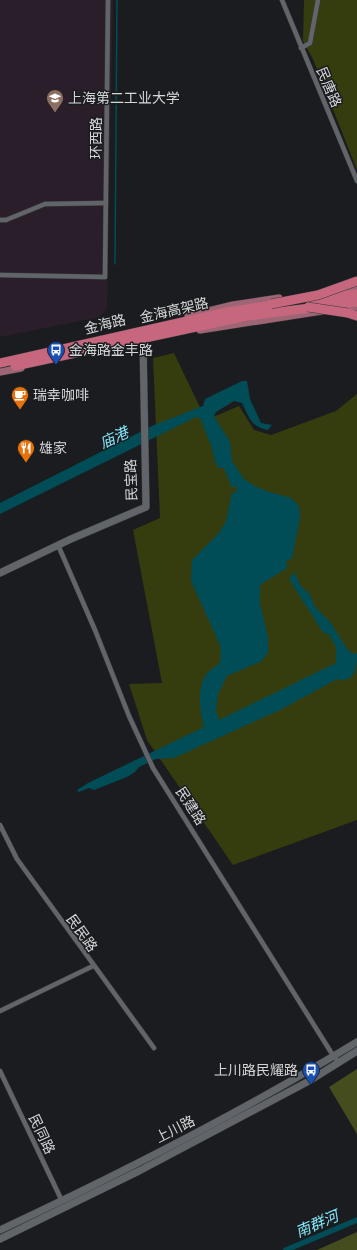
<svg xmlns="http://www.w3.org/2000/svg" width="357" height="1250" viewBox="0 0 357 1250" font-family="'DejaVu Sans','Noto Sans SC',sans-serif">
	<rect width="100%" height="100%" fill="#1a1c1f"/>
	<polygon fill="#2a1e2b" points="0,0 113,0 107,309 100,317 0,337"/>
	<g fill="#353c0e">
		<polygon points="304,0 357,0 357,170 313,59 303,41"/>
		<polygon points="174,353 206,420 239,406 254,430 271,435 336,411 357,394 357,820 233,865 147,740 129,684 162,683 133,530 160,518 153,358"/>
	</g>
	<g fill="#454d1f">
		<polygon points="357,1069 357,1134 329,1087"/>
		<polygon points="357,1231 357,1250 317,1250 357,1232"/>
	</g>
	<path fill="#004d58" d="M242,381H247L250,399L261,423L272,425L268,430C251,427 249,417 242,403L234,401L216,412L214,416L230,442L232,461L244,479L253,485L266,491L291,498L299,506L300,518L292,558L286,562L287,568L260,585V604L268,637V652L262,661L227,676L218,694L216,711L219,720L336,663V647L328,633L324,634L289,579L295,572L300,585L310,595L315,607L330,622L347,649L353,654L357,653C357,663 357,677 345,680C341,680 338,679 335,680L282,709L174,758L156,759L139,767L135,772L127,777L94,790L89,788L79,792L77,790L88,783L204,727C200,711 196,686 208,672C211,669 216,667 219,664C222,659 220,651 220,645L191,581L192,560L219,533L226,521L232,493L236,492L237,487L235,486L232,488L224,468H219L216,464L211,445L200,418L196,417L0,514V503L154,425L203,406L205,399Z"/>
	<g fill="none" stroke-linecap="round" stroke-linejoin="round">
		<polyline stroke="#004d58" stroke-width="1.5" points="115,264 117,0"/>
		<polyline stroke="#004d58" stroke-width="5.5" points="286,1250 357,1220"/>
		<g stroke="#37383a" stroke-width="5.5">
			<g id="street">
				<polyline points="282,0 357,181"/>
				<polyline points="301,48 310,43 318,0"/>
				<polyline points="0,220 6,220 45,204 106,203"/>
				<polyline points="0,275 105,277 108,0"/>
				<polyline points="58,545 95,630 129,716 153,768 334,1057 339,1062"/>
				<polyline points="0,825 17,859 154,1048"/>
				<polyline points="0,1011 93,966"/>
				<polyline points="0,1071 62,1201"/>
			</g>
		</g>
		<g stroke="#37383a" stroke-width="8">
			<g id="secondary">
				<polyline points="0,573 71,539 146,507 143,341"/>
				<path d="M0,1230C122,1173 242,1112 357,1042"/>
				<polyline points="0,1239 139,1171 309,1081 357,1051"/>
			</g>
		</g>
		<g stroke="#37383a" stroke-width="8">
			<g id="primary">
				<polyline points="339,290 357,288"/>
				<polyline points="336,309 357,307"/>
				<polyline points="188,316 233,305 279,298"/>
				<polyline points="200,330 322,311"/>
				<polyline points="0,372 21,368"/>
			</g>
		</g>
		<g stroke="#37383a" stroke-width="10">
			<g id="highway">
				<polyline points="311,300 357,294"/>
				<polyline points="348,313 357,316"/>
				<polyline points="0,363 227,312 278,304"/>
				<polyline points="15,366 247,316 357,302"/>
			</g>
		</g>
		<use href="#street" stroke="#616468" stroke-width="4.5"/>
		<use href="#secondary" stroke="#616468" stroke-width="7"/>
		<use href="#primary" stroke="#9e6675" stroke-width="7"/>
		<use href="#highway" stroke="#c7677e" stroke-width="9"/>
		<g stroke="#37383a" stroke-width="10" stroke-linecap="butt">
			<g id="highway-bridge">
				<polyline points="271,304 318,295 357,281"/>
				<polyline points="308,307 348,313"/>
			</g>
		</g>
		<use href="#highway-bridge" stroke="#c7677e" stroke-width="9"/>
	</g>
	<defs>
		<g id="university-pin" transform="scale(0.9)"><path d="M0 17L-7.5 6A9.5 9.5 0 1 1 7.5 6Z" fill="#8d6e63" stroke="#1a1c1f"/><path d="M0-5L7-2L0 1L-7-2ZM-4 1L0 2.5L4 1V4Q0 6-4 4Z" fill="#fff"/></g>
		<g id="bus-pin" transform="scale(0.9)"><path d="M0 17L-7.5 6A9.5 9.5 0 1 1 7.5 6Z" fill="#1a4fb4" stroke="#1a1c1f"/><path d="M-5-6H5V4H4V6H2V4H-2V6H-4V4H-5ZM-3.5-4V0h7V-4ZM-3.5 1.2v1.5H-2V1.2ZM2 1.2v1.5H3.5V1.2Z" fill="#fff"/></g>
		<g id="cafe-pin" transform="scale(0.9)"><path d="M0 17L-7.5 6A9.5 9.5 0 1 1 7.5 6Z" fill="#e8710a" stroke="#1a1c1f"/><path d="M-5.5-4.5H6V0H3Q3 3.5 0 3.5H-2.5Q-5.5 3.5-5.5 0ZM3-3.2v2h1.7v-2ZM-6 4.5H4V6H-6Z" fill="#fff"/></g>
		<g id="restaurant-pin" transform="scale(0.9)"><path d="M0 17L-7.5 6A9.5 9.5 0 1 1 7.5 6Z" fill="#e8710a" stroke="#1a1c1f"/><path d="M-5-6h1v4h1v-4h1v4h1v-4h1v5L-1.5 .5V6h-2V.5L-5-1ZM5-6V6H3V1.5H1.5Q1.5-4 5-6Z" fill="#fff"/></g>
	</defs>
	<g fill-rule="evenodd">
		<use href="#university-pin" x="55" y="98"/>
		<use href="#bus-pin" x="56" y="350"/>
		<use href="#cafe-pin" x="20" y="395"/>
		<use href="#restaurant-pin" x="26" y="448"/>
		<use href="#bus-pin" x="311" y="1070"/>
	</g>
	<g text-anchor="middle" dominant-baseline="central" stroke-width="3" stroke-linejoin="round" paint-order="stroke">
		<g font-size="14" fill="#d4d5d7" stroke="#1a1c1f">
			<text transform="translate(329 87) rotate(67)">民唐路</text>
			<text transform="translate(96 138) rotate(-90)">环西路</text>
			<text transform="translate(174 310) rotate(-13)">金海高架路</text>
			<text transform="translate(105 324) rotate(-14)">金海路</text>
			<text transform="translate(131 480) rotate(-92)">民宝路</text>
			<text transform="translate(191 806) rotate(57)">民建路</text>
			<text transform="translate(82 933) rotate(55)">民民路</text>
			<text transform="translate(175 1129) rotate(-27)">上川路</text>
			<text transform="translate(42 1134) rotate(65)">民同路</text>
		</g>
		<g font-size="14" fill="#d4d5d7" stroke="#1a1c1f" text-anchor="start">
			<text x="68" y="98">上海第二工业大学</text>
			<text x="69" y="350">金海路金丰路</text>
			<text x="33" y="395">瑞幸咖啡</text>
			<text x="39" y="448">雄家</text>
			<text x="298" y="1070" text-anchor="end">上川路民耀路</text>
		</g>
		<g font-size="15" font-style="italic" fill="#81e6f9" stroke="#1a1c1f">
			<text transform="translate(114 438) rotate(-25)">庙港</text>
			<text transform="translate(317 1224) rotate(-23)">南群河</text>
		</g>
	</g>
</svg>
